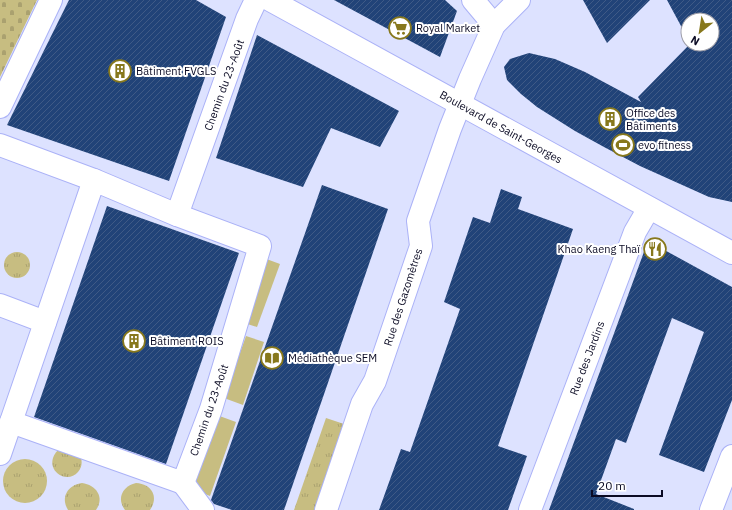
<svg xmlns="http://www.w3.org/2000/svg" width="732" height="510" viewBox="0 0 732 510" font-family="'IBM Plex Sans',sans-serif">
	<defs>
		<pattern id="grass-tufts" width="24" height="20" patternUnits="userSpaceOnUse"><rect width="24" height="20" fill="#c7bd81"/><path d="M3 7l-1-3M5 7V3M7 7l1-3M15 17l-1-3M17 17v-4M19 17l1-3" fill="none" stroke="#aaa16f"/></pattern>
		<pattern id="cemetery-stones" width="16" height="16" patternUnits="userSpaceOnUse"><rect width="16" height="16" fill="#c7bd81"/><path d="M2 7V4a2 2 0 0 1 4 0v3zM10 15v-3a2 2 0 0 1 4 0v3z" fill="#aaa16f"/></pattern>
		<pattern id="building-hatch" width="6" height="6" patternUnits="userSpaceOnUse"><rect width="6" height="6" fill="#214378"/><path d="M-1 1l2-2M0 6l6-6M5 7l2-2" fill="none" stroke="#3f5a86"/></pattern>
	</defs>
	<rect width="100%" height="100%" fill="#dde2ff"/>
	<g fill="url(#grass-tufts)">
		<circle cx="17" cy="265" r="13"/>
		<polygon points="326,418 350,426 321,510 294,510"/>
		<path d="M58,450L80,454C82,460 83,466 78,472C66,486 41,468 58,450Z"/>
		<circle cx="25" cy="481" r="22"/>
		<path d="M82,483C96,485 105,497 96,510H68C60,497 68,485 82,483Z"/>
		<path d="M136,483C152,484 159,497 150,510H125C116,498 123,486 136,483Z"/>
	</g>
	<polygon fill="url(#cemetery-stones)" points="0,0 37,0 0,77"/>
	<g fill="#c7bd81">
		<polygon points="261,257 280,264 257,327 238,321"/>
		<polygon points="246,336 264,342 243,405 224,398"/>
		<polygon points="214,414 236,422 210,496 188,487"/>
	</g>
	<g fill="url(#building-hatch)">
		<polygon points="69,0 196,0 226,17 169,181 7,125"/>
		<polygon points="334,0 445,0 457,11 440,57"/>
		<polygon points="583,0 650,0 607,43"/>
		<polygon points="667,0 732,0 732,202 709,197 640,166 604,147 575,131 537,107 521,94 507,80 504,67 510,59 529,53 555,59 585,72 641,102 638,97 690,44 712,44 712,20 688,20 688,39"/>
		<polygon points="257,35 399,111 380,147 331,128 303,187 216,158"/>
		<polygon points="322,185 388,209 284,510 232,510 214,504 211,500"/>
		<polygon points="501,189 522,197 518,209 573,229 498,446 527,456 508,510 379,510 401,449 410,452 460,309 444,302 473,217 490,223"/>
		<polygon points="107,206 239,253 166,464 34,417"/>
		<polygon points="648,241 732,287 732,400 704,472 659,455 704,332 672,318 626,443 616,439 596,494 634,509 634,510 549,510"/>
	</g>
	<g fill="none" stroke-linecap="round" stroke-linejoin="round">
		<g stroke="#abb2f7" stroke-width="24">
			<g id="street">
				<polyline points="473,0 494,25"/>
				<polyline points="0,107 51,0"/>
				<polyline points="0,145 94,180"/>
				<polyline points="0,305 45,322"/>
				<polyline points="11,422 183,483 211,409 260,246 177,215"/>
				<polyline points="0,454 94,180 177,215 247,19 256,0"/>
				<polyline points="183,483 203,510"/>
				<polyline points="326,510 362,404 375,381 421,246 418,221 450,129 470,79 494,25 519,0"/>
				<polyline points="530,510 635,232 649,208"/>
				<polyline points="711,510 732,456"/>
			</g>
		</g>
		<g stroke="#abb2f7" stroke-width="24">
			<polyline id="secondary" points="270,0 732,253"/>
		</g>
		<use href="#street" stroke="#fff" stroke-width="22"/>
		<use href="#secondary" stroke="#fff" stroke-width="22"/>
	</g>
	<defs>
		<g id="supermarket-ring" transform="scale(1.15)"><circle r="9.5" fill="#fff" stroke="#87781c" stroke-width="1.5"/><path d="M-6-5.5h2.5l.6 2H6L4.5 2H-2.5L-4.4-4H-6ZM-1.5 3.2a1.3 1.3 0 1 0 .1 0ZM3 3.2a1.3 1.3 0 1 0 .1 0Z" fill="#87781c"/></g>
		<g id="building-ring" transform="scale(1.15)"><circle r="9.5" fill="#fff" stroke="#87781c" stroke-width="1.5"/><path d="M-4-6H4V6H1V3H-1V6H-4ZM-2.5-4.3h1.7v1.8h-1.7ZM.8-4.3h1.7v1.8H.8ZM-2.5-1h1.7V.8h-1.7ZM.8-1h1.7V.8H.8Z" fill="#87781c"/></g>
		<g id="stadium-ring" transform="scale(1.15)"><circle r="9.5" fill="#fff" stroke="#87781c" stroke-width="1.5"/><path d="M0-5a6.5 5 0 1 0 0 10a6.5 5 0 1 0 0-10ZM-3.5-1.8h7v3.6h-7Z" fill="#87781c"/></g>
		<g id="restaurant-ring" transform="scale(1.15)"><circle r="9.5" fill="#fff" stroke="#87781c" stroke-width="1.5"/><path d="M-5-6h1v4h1v-4h1v4h1v-4h1v5L-1.5 .5V6h-2V.5L-5-1ZM5-6V6H3V1.5H1.5Q1.5-4 5-6Z" fill="#87781c"/></g>
		<g id="library-ring" transform="scale(1.15)"><circle r="9.5" fill="#fff" stroke="#87781c" stroke-width="1.5"/><path d="M-6-4Q-3-5.5-.7-3.5V5Q-3 3-6 4ZM6-4Q3-5.5 .7-3.5V5Q3 3 6 4Z" fill="#87781c"/></g>
	</defs>
	<g fill-rule="evenodd">
		<use href="#supermarket-ring" x="400" y="28"/>
		<use href="#building-ring" x="120" y="71"/>
		<use href="#building-ring" x="610" y="119"/>
		<use href="#stadium-ring" x="623" y="145"/>
		<use href="#restaurant-ring" x="655" y="249"/>
		<use href="#building-ring" x="134" y="341"/>
		<use href="#library-ring" x="272" y="358"/>
	</g>
	<g text-anchor="middle" dominant-baseline="central" stroke-width="4" stroke-linejoin="round" paint-order="stroke">
		<g font-size="11" fill="#0b0b24" stroke="#fff" text-anchor="start">
			<text x="416" y="28">Royal Market</text>
			<text x="136" y="71">Bâtiment FVGLS</text>
			<text x="626" y="113">Office des<tspan x="626" dy="13">Bâtiments</tspan></text>
			<text x="638" y="145">evo fitness</text>
			<text x="640" y="249" text-anchor="end">Khao Kaeng Thaï</text>
			<text x="150" y="341">Bâtiment ROIS</text>
			<text x="288" y="358">Médiathèque SEM</text>
		</g>
		<g font-size="11" fill="#0b0b24" stroke="#fff">
			<text transform="translate(224 85) rotate(-70)">Chemin du 23-Août</text>
			<text transform="translate(501 127) rotate(29)">Boulevard de Saint-Georges</text>
			<text transform="translate(403 297) rotate(-72)">Rue des Gazomètres</text>
			<text transform="translate(587 358) rotate(-69)">Rue des Jardins</text>
			<text transform="translate(209 410) rotate(-71)">Chemin du 23-Août</text>
		</g>
	</g>
	<g transform="translate(700 32) rotate(210)"><circle r="19" fill="#ffffff" stroke="#9d9da7"/>
	<path d="M0-3L7 15L0 10L-7 15Z" fill="#87781c"/>
	<text y="-6" font-size="11" font-weight="bold" text-anchor="middle" fill="#0b0b24">N</text>
	</g>
	<path d="M592 490v6h70v-6" fill="none" stroke="#0b0b24" stroke-width="2"/>
	<text x="598" y="490" font-size="12" fill="#0b0b24" stroke="#ffffff" stroke-width="3" paint-order="stroke">20 m</text>
</svg>
